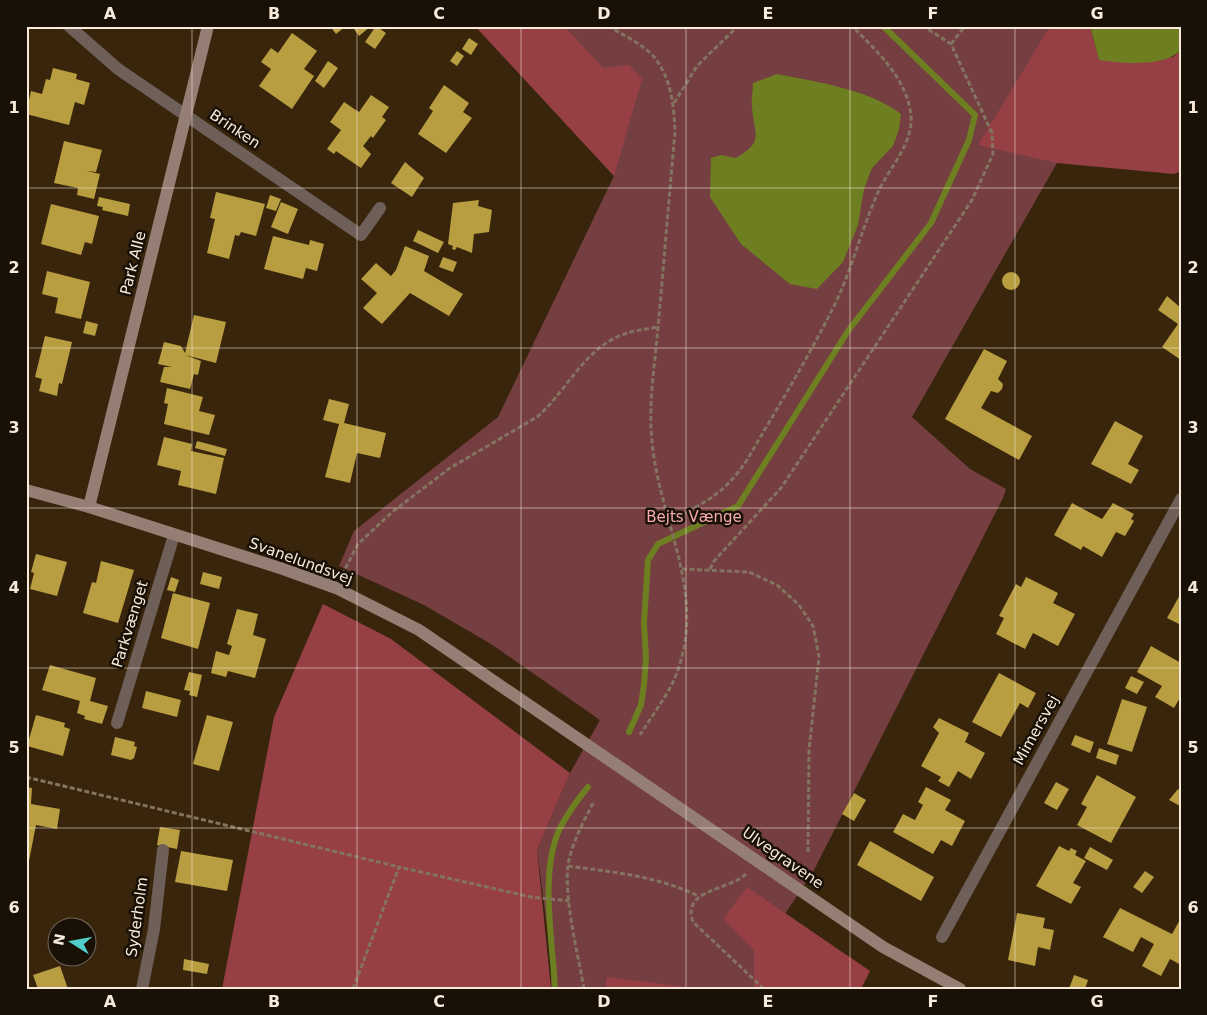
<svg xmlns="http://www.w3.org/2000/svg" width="1207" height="1015" viewBox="0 0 1207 1015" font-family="'DejaVu Sans',sans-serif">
	<rect width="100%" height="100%" fill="#38250c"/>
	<polygon fill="#753e40" points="475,26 1052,26 1057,163 912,417 970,469 1006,489 1003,498 814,870 785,914 786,989 551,989 551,957 537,850 570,773 600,720 491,644 424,605 339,566 354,531 498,417 614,176"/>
	<g fill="#964045">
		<polygon points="475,26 564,26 603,68 629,65 642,79 614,176"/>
		<polygon points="1050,26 1090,26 1099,60 1173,57 1181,50 1181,171 1174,174 1057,163 978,145"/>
		<polygon points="323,604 391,639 570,773 537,850 551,989 222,989 274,717"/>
		<polygon points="747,887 870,971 861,989 754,989 754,951 723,919"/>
		<polygon points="607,977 702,989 605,989"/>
	</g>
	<g fill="#6e7f22">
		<path d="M1090,26H1181V50C1163,68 1122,63 1099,60Z"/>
		<path d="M777,74C816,82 869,89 901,114L899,129L893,146L872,168L864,189L858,225L843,262L817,289L790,284L741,244L710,197L711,158L721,155L736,158C765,141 754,135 752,107C751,99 753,91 753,83Z"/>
	</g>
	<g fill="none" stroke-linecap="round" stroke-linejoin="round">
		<g stroke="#6e7f22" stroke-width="6">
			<polyline points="629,732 641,705 644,685 646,658 644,623 648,560 658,544 738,506 848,331 931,223 969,140 975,115 883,26"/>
			<path d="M555,989C553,942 539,872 560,828C568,813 578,799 588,787"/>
		</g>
	</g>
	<g fill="#b89e40">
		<polygon points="330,26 346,26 336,34"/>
		<polygon points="352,26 371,26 359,36"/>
		<polygon points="376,26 386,33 375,49 365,42"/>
		<polygon points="292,33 317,51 304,69 314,76 292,109 259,86 271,69 261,62 271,48 278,53"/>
		<polygon points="469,38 478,44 471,55 462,49"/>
		<polygon points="457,51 464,56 457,66 450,61"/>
		<polygon points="328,61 338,68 324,88 315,81"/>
		<polygon points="53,68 77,74 76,79 90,83 84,105 75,102 69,125 26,114 31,91 42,94 46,79 50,80"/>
		<polygon points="444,85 469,103 463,112 472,118 446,153 418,134 433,111 429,108"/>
		<polygon points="371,95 389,107 382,117 386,120 373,138 371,136 363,146 371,154 361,168 336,151 334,154 327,149 341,130 330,122 344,102 359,112"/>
		<polygon points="64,141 102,150 96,172 87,171 100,174 94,199 77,195 78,188 54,183"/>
		<polygon points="405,162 424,178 412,197 391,183"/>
		<polygon points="216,192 265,204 256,236 241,232 239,236 235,235 229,259 207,253 215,219 210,218"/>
		<polygon points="270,195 281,199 276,211 266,208"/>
		<polygon points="99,197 130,204 128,216 102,210 103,207 97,206"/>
		<polygon points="479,200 478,206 492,210 489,232 474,234 472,253 457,247 455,250 452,249 453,246 448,244 453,203"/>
		<polygon points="281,202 298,209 288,234 271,227"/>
		<polygon points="51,204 99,216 92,244 85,242 81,255 41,244"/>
		<polygon points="418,230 444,242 438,253 413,241"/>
		<polygon points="273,236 309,245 310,240 324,244 317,271 306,268 303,279 264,269"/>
		<polygon points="405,246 429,256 424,271 463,294 449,316 410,293 382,324 363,308 377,293 361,279 376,263 391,276 396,270"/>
		<polygon points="443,257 457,262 453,272 439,267"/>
		<polygon points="47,271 90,282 81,319 55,313 58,298 42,294"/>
		<circle cx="1011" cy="281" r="9"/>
		<polygon points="1167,296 1181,308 1181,360 1162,347 1178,324 1158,310"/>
		<polygon points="194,315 226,322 216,363 185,355 201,361 198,375 194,374 190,389 160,382 164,367 172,367 158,364 164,342 181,346 185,353"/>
		<polygon points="86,321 98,324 95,336 83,333"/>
		<polygon points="45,336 72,342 62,384 59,383 57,396 39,391 42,379 35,377"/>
		<polygon points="984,349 1007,361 998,379 1003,384 1002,389 998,393 991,391 981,408 1032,436 1019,460 945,419"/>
		<polygon points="167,388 203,397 199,411 215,415 209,435 164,424 168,404 164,403"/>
		<polygon points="329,399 349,404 344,423 386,433 380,458 357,453 350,483 325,477 339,424 323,420"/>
		<polygon points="1115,421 1143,436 1128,464 1139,470 1131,484 1091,464"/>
		<polygon points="164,437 192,444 191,451 224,458 216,494 178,485 181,471 157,465"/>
		<polygon points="197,441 227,449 225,456 195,448"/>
		<polygon points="1072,503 1102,519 1113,503 1134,514 1131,519 1134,521 1125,536 1116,532 1102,557 1083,546 1081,550 1054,535"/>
		<polygon points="36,554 67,562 57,596 30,589 34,573 31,572"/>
		<polygon points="101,561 134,570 118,623 83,613 92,582 96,583"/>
		<polygon points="203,572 222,577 219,589 200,584"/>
		<polygon points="171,577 179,580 175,592 167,590"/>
		<polygon points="1026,577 1058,593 1053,603 1075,614 1058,646 1033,633 1025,649 996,634 1004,618 999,616 1016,584 1021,587"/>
		<polygon points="173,593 210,603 198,649 161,638"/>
		<polygon points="1181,593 1181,625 1167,618"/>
		<polygon points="237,609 258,614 253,635 266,639 255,678 228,671 226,677 211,673 216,651 229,655 232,646 227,644"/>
		<polygon points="1151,646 1181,663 1181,696 1174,708 1155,697 1162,686 1137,672"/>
		<polygon points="50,665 96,678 90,701 108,706 102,724 84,719 85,716 77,713 80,701 42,690"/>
		<polygon points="189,672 202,675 197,697 189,695 190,691 184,690"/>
		<polygon points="999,673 1036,693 1028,708 1020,703 1001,737 972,722"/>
		<polygon points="1131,676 1144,682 1137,694 1125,688"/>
		<polygon points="146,691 181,700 177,717 142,708"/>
		<polygon points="1122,699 1147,707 1132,752 1107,744"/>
		<polygon points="36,715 65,723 64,727 70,729 63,756 27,746"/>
		<polygon points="207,715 233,722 219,771 193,764"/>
		<polygon points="939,718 969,733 965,742 985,753 971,779 958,771 949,787 938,781 941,777 921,766 939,733 933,727"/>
		<polygon points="1075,735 1094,742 1090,753 1071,745"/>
		<polygon points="115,737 135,742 134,746 137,747 134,758 131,760 111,755"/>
		<polygon points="1099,748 1119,755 1116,765 1096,758"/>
		<polygon points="1097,775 1136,797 1111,843 1077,825 1087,807 1081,804"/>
		<polygon points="1056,782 1069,789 1057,810 1044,803"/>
		<polygon points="26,787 32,788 31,804 60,809 57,829 36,825 29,861 26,860"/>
		<polygon points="926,787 951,800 945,810 965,821 952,846 941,840 933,854 893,832 903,814 915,820 923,805 918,802"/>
		<polygon points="1178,789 1181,791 1180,806 1169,800"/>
		<polygon points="854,793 866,800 854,821 842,814"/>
		<polygon points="160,827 180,830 177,849 157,845"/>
		<polygon points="870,841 934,877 921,901 857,865"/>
		<polygon points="1059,846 1069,851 1071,848 1077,851 1075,855 1086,861 1073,883 1081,887 1071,904 1036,886"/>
		<polygon points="1090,847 1113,860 1107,870 1084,858"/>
		<polygon points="181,851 233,860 227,891 175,882"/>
		<polygon points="1145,871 1154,877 1142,893 1133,887"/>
		<polygon points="1120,908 1172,934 1181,918 1181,965 1170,959 1161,976 1142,966 1154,944 1141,937 1133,952 1103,937"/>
		<polygon points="1017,913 1045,918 1043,928 1054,930 1050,950 1038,947 1035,966 1008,960"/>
		<polygon points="184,959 209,964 207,974 183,970"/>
		<polygon points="60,966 68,989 38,989 33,975"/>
		<polygon points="1074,975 1088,980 1085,989 1069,989"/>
	</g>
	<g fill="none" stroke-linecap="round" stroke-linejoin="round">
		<g stroke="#84735e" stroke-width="3" stroke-dasharray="5 2.5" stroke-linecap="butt">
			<path d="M608,26C623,35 643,44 654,57C671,77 674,106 675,132C669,197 664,262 658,327C655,364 648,404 652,441C659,523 710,596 674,680C665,699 651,717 640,735"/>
			<polyline points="951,44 965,26"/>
			<polyline points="674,103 697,66 738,26"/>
			<path d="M668,521C704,504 725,493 747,460C776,410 807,360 833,308C852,271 862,226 880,188C891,166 913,143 911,116C908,80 877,51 852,26"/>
			<polyline points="682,569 749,572 777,585 799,605 813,626 819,657 809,750 808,852"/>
			<polyline points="710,569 714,561 781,488 972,200 993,154 992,133 951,44 923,26"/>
			<path d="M342,575L358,544L391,513L450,468L537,417C565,393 582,353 617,337C630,331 644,329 659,327"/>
			<polyline points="26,777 399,867"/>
			<path d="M568,866C612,872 658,876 698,896"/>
			<path d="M746,874C728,891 681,889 693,922L764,989"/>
			<polyline points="353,989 399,867 531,897 569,901"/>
			<path d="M584,989C578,954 564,900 568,865C572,842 584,821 594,801"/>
		</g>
		<g stroke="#6e5f59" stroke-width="12">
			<polyline points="69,26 118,69 361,235 380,208"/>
			<polyline points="117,723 174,535"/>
			<polyline points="942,937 1181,499"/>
			<polyline points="142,989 154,929 163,850"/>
		</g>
		<g stroke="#957e74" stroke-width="12">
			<polyline points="26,490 89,507 283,569 336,588 419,630 883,947 960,989"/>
			<polyline points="89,507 208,26"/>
		</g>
	</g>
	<path fill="none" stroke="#f8ebdc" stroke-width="1" stroke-opacity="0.55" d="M192,26V989M357,26V989M521,26V989M686,26V989M850,26V989M1015,26V989M26,188H1181M26,348H1181M26,508H1181M26,668H1181M26,828H1181"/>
	<g text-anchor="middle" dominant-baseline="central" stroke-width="5" stroke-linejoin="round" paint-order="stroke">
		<g font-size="15" fill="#f8ebdc" stroke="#191006">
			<text transform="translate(235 129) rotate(34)">Brinken</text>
			<text transform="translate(133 263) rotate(-76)">Park Alle</text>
			<text transform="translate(301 561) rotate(20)">Svanelundsvej</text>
			<text transform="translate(130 624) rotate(-73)">Parkvænget</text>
			<text transform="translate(1036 730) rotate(-61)">Mimersvej</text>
			<text transform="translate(783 858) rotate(35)">Ulvegravene</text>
			<text transform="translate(137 917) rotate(-82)">Syderholm</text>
		</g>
		<g font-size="15" fill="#f7acac" stroke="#191006">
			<text x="694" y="517">Bejts Vænge</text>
		</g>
	</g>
	<rect width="1207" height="1015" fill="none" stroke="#191006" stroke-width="55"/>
	<g transform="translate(72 942) rotate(281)"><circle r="24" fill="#191006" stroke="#72685c"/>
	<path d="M0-4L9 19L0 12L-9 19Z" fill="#52cdcc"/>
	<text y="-8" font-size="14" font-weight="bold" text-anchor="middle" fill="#f8ebdc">N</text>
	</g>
	<rect x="28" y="28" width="1152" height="960" fill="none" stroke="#f8ebdc" stroke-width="2"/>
	<g font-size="16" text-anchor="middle" font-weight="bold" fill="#f8ebdc">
		<text x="110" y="19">A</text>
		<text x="274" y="19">B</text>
		<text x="439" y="19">C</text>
		<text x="604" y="19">D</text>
		<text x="768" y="19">E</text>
		<text x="933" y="19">F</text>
		<text x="1097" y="19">G</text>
		<text x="14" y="113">1</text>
		<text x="1193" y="113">1</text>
		<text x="14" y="273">2</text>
		<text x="1193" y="273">2</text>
		<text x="14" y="433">3</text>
		<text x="1193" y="433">3</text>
		<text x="14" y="593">4</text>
		<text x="1193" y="593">4</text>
		<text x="14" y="753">5</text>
		<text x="1193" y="753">5</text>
		<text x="14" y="913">6</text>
		<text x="1193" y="913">6</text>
		<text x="110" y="1007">A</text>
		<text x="274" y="1007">B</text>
		<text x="439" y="1007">C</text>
		<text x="604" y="1007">D</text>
		<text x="768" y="1007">E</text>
		<text x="933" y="1007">F</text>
		<text x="1097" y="1007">G</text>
	</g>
</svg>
